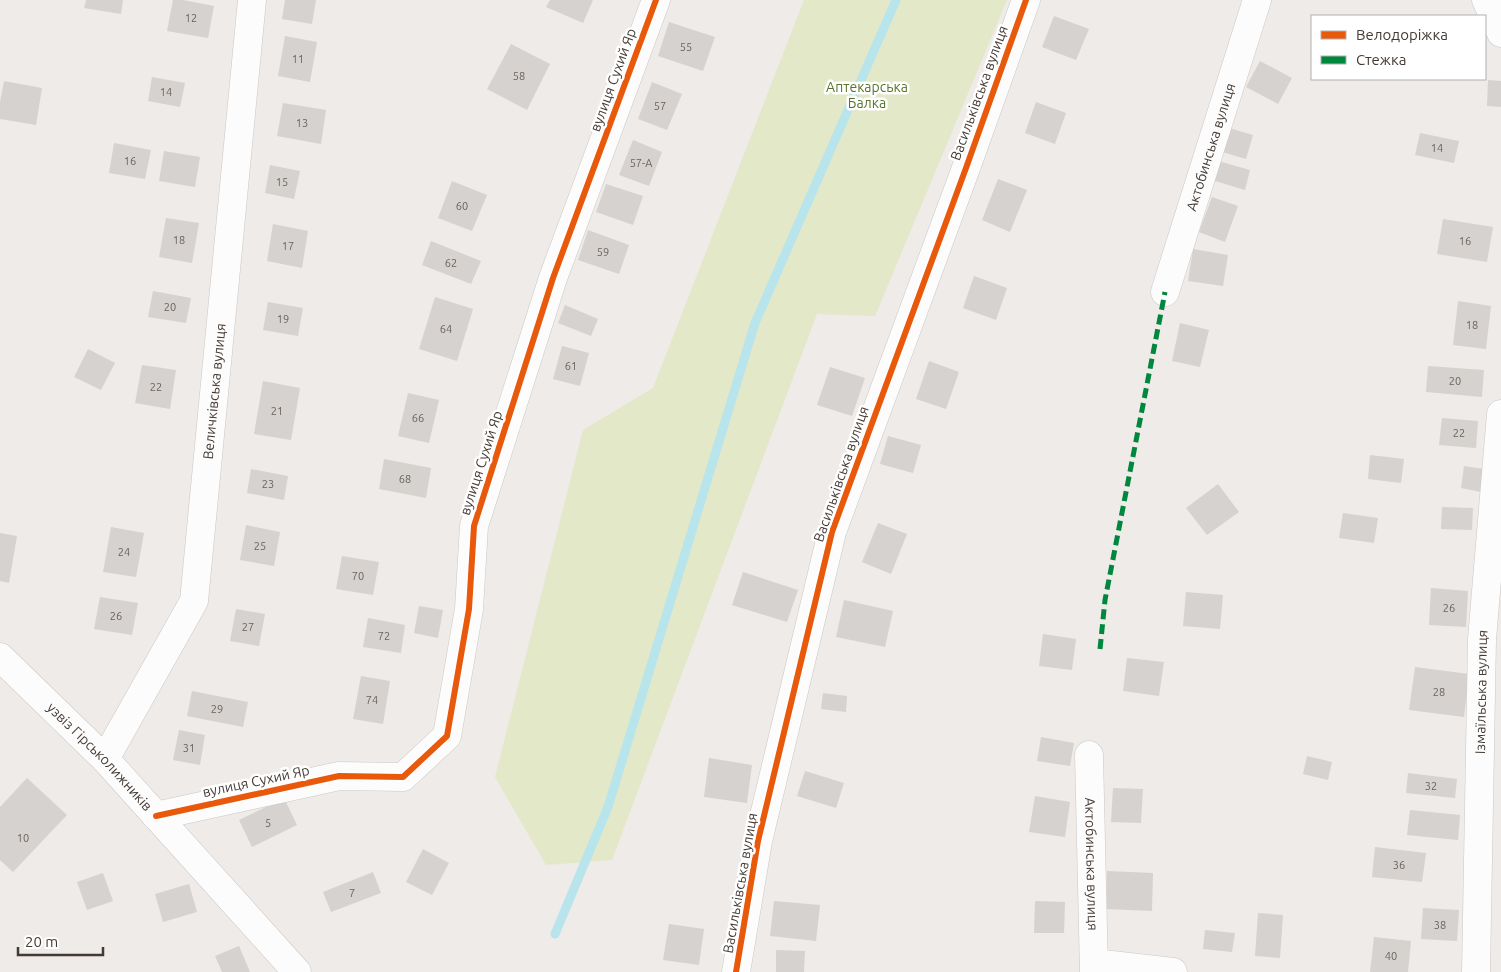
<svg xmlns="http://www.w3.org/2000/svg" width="1501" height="972" viewBox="0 0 1501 972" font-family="Ubuntu,sans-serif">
	<rect width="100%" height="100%" fill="#eeebe8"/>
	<polygon fill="#e3e8c8" points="804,0 1007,0 875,316 817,314 612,860 546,865 495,777 583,430 653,388"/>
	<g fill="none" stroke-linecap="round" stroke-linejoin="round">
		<polyline stroke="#b8e4ec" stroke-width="9" points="555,934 608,807 755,323 896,0"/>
	</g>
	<g fill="#d6d2cf">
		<polygon points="86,0 123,0 121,14 84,8"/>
		<polygon points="173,0 183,0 214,6 208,38 167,31"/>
		<polygon points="285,0 316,0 312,24 282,19"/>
		<polygon points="550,0 593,0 583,23 546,7"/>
		<polygon points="1054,16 1089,29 1076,60 1042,47"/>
		<polygon points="669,22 715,37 703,71 658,56"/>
		<polygon points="285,36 317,42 310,82 278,76"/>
		<polygon points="511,44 550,64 527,110 487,89"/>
		<polygon points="1260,61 1292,78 1278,104 1246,87"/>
		<polygon points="152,77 185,83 180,107 148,101"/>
		<polygon points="1488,80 1501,81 1501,107 1487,106"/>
		<polygon points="4,81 42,88 36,125 0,119 0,102"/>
		<polygon points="652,82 682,94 667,130 638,119"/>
		<polygon points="1036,102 1066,113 1055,144 1025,133"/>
		<polygon points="283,103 326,110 321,144 277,136"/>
		<polygon points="1229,128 1253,135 1246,159 1222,152"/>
		<polygon points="1420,133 1459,141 1454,163 1415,155"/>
		<polygon points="633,140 662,152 649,186 619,175"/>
		<polygon points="114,143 151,150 145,179 109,173"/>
		<polygon points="164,151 200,157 195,187 159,181"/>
		<polygon points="1218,161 1250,170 1245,190 1212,180"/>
		<polygon points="270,165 300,171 294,199 265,193"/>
		<polygon points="998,179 1027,190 1010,232 982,220"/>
		<polygon points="452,181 487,195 472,231 438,218"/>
		<polygon points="606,184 643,196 633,225 596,212"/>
		<polygon points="1212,197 1238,206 1225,242 1199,232"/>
		<polygon points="166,218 199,223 192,263 159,257"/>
		<polygon points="1443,219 1493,227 1487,262 1437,254"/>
		<polygon points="273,224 308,231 302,268 267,261"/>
		<polygon points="588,230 629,245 619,274 578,260"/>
		<polygon points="431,241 481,261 471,284 422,265"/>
		<polygon points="1193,249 1228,255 1223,286 1188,281"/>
		<polygon points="974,276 1007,288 996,320 963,308"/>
		<polygon points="153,291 191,298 186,323 148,317"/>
		<polygon points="435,297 473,309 457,361 419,349"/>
		<polygon points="1458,301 1491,306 1486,349 1453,345"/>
		<polygon points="268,302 303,308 298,336 263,330"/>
		<polygon points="565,305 598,319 591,336 558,323"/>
		<polygon points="1180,323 1209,330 1200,367 1172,361"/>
		<polygon points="562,346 589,353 580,386 553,379"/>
		<polygon points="88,349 115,363 101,390 74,377"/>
		<polygon points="929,361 959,372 946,409 916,399"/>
		<polygon points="142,365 176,370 170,409 135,403"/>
		<polygon points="1428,366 1484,370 1482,397 1426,392"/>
		<polygon points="830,367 865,378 852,416 817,405"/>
		<polygon points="263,381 300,388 291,440 254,434"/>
		<polygon points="408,393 439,400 429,443 398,436"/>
		<polygon points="1442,418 1478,421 1476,448 1439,445"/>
		<polygon points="888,436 921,445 913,473 880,464"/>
		<polygon points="1370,455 1404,459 1401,483 1368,479"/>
		<polygon points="384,459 431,468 426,498 379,489"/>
		<polygon points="1464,466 1484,469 1481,492 1461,488"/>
		<polygon points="251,469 288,476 284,500 247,493"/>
		<polygon points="1218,484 1239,512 1207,535 1186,508"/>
		<polygon points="1442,507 1473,508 1472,530 1441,529"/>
		<polygon points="1343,513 1378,518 1374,543 1339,538"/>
		<polygon points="878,523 907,534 891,574 862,562"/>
		<polygon points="246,525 280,532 274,566 240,560"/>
		<polygon points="111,527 144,533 136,577 103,572"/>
		<polygon points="0,533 17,536 9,583 0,581"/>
		<polygon points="342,556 379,562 373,595 336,589"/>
		<polygon points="743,572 798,590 787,622 732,605"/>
		<polygon points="1431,588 1468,591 1466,627 1429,625"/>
		<polygon points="1186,592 1223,595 1220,629 1183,626"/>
		<polygon points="100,597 138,603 132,635 94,629"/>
		<polygon points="844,600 893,611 885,647 836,637"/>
		<polygon points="419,606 443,610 438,638 414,633"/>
		<polygon points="236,609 265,614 259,646 230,641"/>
		<polygon points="368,618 405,625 401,653 363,647"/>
		<polygon points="1043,634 1076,639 1072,670 1039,666"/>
		<polygon points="1127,658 1164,662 1159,696 1123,691"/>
		<polygon points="1415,667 1469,674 1464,717 1409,710"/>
		<polygon points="361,676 390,681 383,724 353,719"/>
		<polygon points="192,691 248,702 243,727 187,716"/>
		<polygon points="823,693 847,696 846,712 821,709"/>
		<polygon points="179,730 205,735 200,765 173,760"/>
		<polygon points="1041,737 1074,743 1070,766 1037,761"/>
		<polygon points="1307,756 1332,762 1328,780 1303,774"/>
		<polygon points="709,758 752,765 747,803 704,797"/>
		<polygon points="805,771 844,783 836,808 797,796"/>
		<polygon points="1408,773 1457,779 1455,798 1406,793"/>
		<polygon points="27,778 67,815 13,872 0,860 0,807"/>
		<polygon points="1113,788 1143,789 1141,823 1111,822"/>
		<polygon points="1035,796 1070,802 1065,837 1029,832"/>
		<polygon points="284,798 297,825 252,847 239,820"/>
		<polygon points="1410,810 1460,815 1458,840 1407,835"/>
		<polygon points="1375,847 1426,853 1422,882 1372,877"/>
		<polygon points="423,849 449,863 432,895 406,882"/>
		<polygon points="1107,871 1153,873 1152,911 1106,909"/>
		<polygon points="373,872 381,893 331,912 323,892"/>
		<polygon points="103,873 113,901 87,910 77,882"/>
		<polygon points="189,884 197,912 163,922 155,894"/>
		<polygon points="774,901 820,905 816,941 770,936"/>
		<polygon points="1035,901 1065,902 1064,933 1034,933"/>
		<polygon points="1423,908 1459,910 1457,941 1421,939"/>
		<polygon points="1258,913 1283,915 1280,958 1255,956"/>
		<polygon points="669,924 704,929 699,965 663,960"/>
		<polygon points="1205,930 1235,933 1232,952 1203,949"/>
		<polygon points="1374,937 1411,941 1408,972 1370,972"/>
		<polygon points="239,946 250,972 222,972 215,956"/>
		<polygon points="776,950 805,951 804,972 776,972"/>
	</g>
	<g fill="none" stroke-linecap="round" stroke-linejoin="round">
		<g stroke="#cbc7c4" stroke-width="29">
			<g id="minor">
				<polyline points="1486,0 1501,33"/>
				<path id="s1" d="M1165,292L1257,0"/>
				<path id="s2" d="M0,657L105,759L297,972"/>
				<path id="s3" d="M1089,755L1094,972"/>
				<path id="s4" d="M105,759L194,601L252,0"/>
				<polyline points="156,816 339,776 403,777 447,736 469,609 474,526 553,278 656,0"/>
				<polyline points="1094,963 1173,972"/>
				<polyline points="736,972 758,841 832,532 966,168 1026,0"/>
				<path id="s5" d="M1476,972L1482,639L1501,414"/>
			</g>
		</g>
		<use href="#minor" stroke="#fcfcfc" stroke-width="28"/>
		<polyline stroke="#00873e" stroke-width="5" stroke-dasharray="10 5" stroke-linecap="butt" points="1100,649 1105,600 1165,292"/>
		<g stroke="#fff" stroke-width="9">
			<g id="cycleway">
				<polyline points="156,816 339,776 403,777 447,736 469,609 474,526 553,278 656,0"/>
				<polyline points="736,972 758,841 832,532 966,168 1026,0"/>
			</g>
		</g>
		<use href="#cycleway" stroke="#e8590c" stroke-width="6"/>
	</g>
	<g text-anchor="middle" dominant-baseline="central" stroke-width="5" stroke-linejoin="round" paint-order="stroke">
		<g font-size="11" fill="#6a625c">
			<text x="191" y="18">12</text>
			<text x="686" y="47">55</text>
			<text x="298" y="59">11</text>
			<text x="519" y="76">58</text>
			<text x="166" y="92">14</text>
			<text x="660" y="106">57</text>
			<text x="302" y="123">13</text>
			<text x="1437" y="148">14</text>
			<text x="130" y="161">16</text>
			<text x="641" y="163">57-А</text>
			<text x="282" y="182">15</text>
			<text x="462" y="206">60</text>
			<text x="179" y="240">18</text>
			<text x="1465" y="241">16</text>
			<text x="288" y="246">17</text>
			<text x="603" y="252">59</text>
			<text x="451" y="263">62</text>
			<text x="170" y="307">20</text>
			<text x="283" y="319">19</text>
			<text x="1472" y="325">18</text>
			<text x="446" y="329">64</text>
			<text x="571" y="366">61</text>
			<text x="1455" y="381">20</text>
			<text x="156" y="387">22</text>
			<text x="277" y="411">21</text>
			<text x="418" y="418">66</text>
			<text x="1459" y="433">22</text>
			<text x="405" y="479">68</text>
			<text x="268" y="484">23</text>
			<text x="260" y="546">25</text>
			<text x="124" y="552">24</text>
			<text x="358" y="576">70</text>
			<text x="1449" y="608">26</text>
			<text x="116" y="616">26</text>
			<text x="248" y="627">27</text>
			<text x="384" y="636">72</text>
			<text x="1439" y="692">28</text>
			<text x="372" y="700">74</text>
			<text x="217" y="709">29</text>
			<text x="189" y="748">31</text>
			<text x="1431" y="786">32</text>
			<text x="268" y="823">5</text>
			<text x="23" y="838">10</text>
			<text x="1399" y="865">36</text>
			<text x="352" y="893">7</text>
			<text x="1440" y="925">38</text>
			<text x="1391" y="956">40</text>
		</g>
		<g font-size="14" fill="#443a34" stroke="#fff">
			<text transform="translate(613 80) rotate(-70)">вулиця Сухий Яр</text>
			<text transform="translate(979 93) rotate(-70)">Васильківська вулиця</text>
			<text stroke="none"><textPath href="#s1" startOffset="152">Актобинська вулиця</textPath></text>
			<text stroke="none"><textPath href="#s4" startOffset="392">Величківська вулиця</textPath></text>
			<text transform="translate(481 463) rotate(-72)">вулиця Сухий Яр</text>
			<text transform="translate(841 474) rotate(-71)">Васильківська вулиця</text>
			<text stroke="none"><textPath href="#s5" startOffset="280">Ізмаїльська вулиця</textPath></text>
			<text stroke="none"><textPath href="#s2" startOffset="141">узвіз Гірськолижників</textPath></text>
			<text transform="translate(256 781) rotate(-12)">вулиця Сухий Яр</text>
			<text stroke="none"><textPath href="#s3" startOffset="109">Актобинська вулиця</textPath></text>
			<text transform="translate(740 883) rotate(-80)">Васильківська вулиця</text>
		</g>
		<g font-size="14" fill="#587429" stroke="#fff">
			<text x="867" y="87">Аптекарська<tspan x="867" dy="16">Балка</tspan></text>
		</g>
	</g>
	<rect x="1311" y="15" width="175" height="65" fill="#ffffff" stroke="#b4b0ae"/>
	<rect x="1321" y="31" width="25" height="8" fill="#e8590c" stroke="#b4b0ae"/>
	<text x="1356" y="40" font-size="15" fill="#443a34">Велодоріжка</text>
	<rect x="1321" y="56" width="25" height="8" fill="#00873e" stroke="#b4b0ae"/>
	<text x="1356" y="65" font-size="15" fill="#443a34">Стежка</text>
	<path d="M18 947v8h85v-8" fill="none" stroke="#443a34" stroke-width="2.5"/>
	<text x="25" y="947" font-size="15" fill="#443a34" stroke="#ffffff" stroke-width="4" paint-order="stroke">20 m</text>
</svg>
